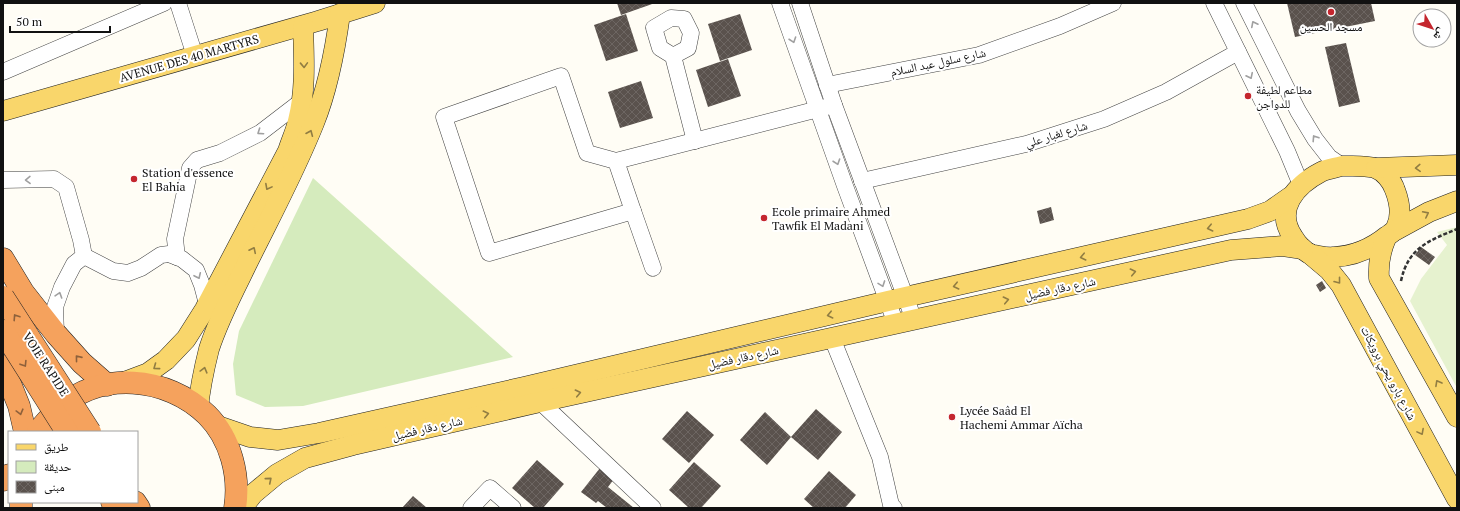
<svg xmlns="http://www.w3.org/2000/svg" width="1460" height="511" viewBox="0 0 1460 511" font-family="'PT Serif','Noto Naskh Arabic',serif">
	<defs>
		<pattern id="building-cross-hatch" width="8" height="8" patternUnits="userSpaceOnUse"><rect width="8" height="8" fill="#5a524d"/><path d="M0 0l8 8M0 8l8-8" fill="none" stroke="#6d6662"/></pattern>
	</defs>
	<rect width="100%" height="100%" fill="#fffdf5"/>
	<polygon fill="#d5ebbd" points="313,178 513,357 303,406 265,407 236,395 233,364 239,331"/>
	<polygon fill="#e6f2cf" points="1457,227 1457,388 1410,301 1421,279 1447,245 1437,232"/>
	<g fill="url(#building-cross-hatch)">
		<polygon points="617,3 655,3 621,15"/>
		<polygon points="1287,3 1371,3 1375,21 1295,37"/>
		<polygon points="626,14 638,51 606,61 594,25"/>
		<polygon points="740,14 752,50 720,61 708,24"/>
		<polygon points="1346,43 1360,102 1339,107 1325,47"/>
		<polygon points="728,59 741,96 708,107 696,70"/>
		<polygon points="641,81 653,118 620,128 608,92"/>
		<polygon points="1051,207 1054,220 1040,224 1037,211"/>
		<polygon points="1421,247 1435,257 1429,265 1415,255"/>
		<polygon points="1322,281 1326,288 1320,292 1316,285"/>
		<polygon points="816,409 842,432 818,460 791,437"/>
		<polygon points="687,411 714,435 689,463 662,439"/>
		<polygon points="765,412 791,437 767,465 740,440"/>
		<polygon points="537,460 564,484 543,508 535,508 512,488"/>
		<polygon points="694,462 721,486 701,508 689,508 669,490"/>
		<polygon points="600,468 614,479 608,487 634,508 607,508 598,501 596,503 581,492"/>
		<polygon points="829,471 856,495 845,508 814,508 804,499"/>
		<polygon points="413,496 427,508 402,508"/>
	</g>
	<g fill="none" stroke-linecap="round" stroke-linejoin="round">
		<g stroke="#444" stroke-width="17">
			<g id="minor">
				<polyline points="178,3 195,56"/>
				<polyline points="780,3 845,186 896,324"/>
				<polyline points="800,3 834,105 914,320"/>
				<polyline points="1214,3 1287,151 1301,185"/>
				<polyline points="1244,3 1298,111 1315,139 1329,157 1342,166"/>
				<polyline points="673,56 660,48 654,28 671,18 684,19 691,33 688,48 673,56 695,141"/>
				<polyline points="3,72 164,3"/>
				<polyline points="827,85 979,55 1060,26 1113,3"/>
				<polyline points="616,161 633,211 489,253 444,117 561,76 587,153 616,161 834,105"/>
				<polyline points="3,180 54,179 66,187 81,240 84,256"/>
				<polyline points="862,181 1026,144 1104,119 1166,92 1238,52"/>
				<polyline points="633,211 653,268"/>
				<polyline points="84,256 113,271 128,273 141,268 161,255 169,254 182,259 196,270 202,285 207,304"/>
				<polyline points="177,257 175,239 190,168 197,160 220,153 260,133 303,100"/>
				<polyline points="56,334 55,307 62,287 74,264 84,256"/>
				<polyline points="832,338 880,457 891,505 894,508"/>
				<polyline points="533,395 653,508"/>
				<polyline points="471,508 490,488 513,508"/>
			</g>
		</g>
		<g stroke="#222" stroke-width="21">
			<g id="major">
				<polyline points="3,111 318,21 375,3"/>
				<path d="M1342,166C1352,166 1365,165 1375,168C1384,171 1392,181 1395,190C1400,203 1402,216 1396,228C1394,232 1390,234 1387,236C1371,249 1355,256 1334,257C1327,258 1320,256 1313,255C1305,253 1297,244 1293,237C1274,209 1296,185 1321,172C1327,169 1335,168 1342,166Z"/>
				<polyline points="1376,168 1457,165"/>
				<polyline points="1396,230 1429,212 1457,201"/>
				<path d="M1386,238C1380,252 1378,263 1379,278L1457,417"/>
				<polyline points="1310,254 1329,270 1341,285 1457,499"/>
				<path d="M124,382L148,373L166,360L186,339L205,309L288,151C291,141 296,131 298,121C306,90 304,58 303,26"/>
				<path d="M198,408C200,388 204,369 209,349C217,324 229,300 241,276C265,226 293,176 314,123C328,88 335,51 340,14"/>
				<polyline points="215,425 250,437 278,440 319,433 524,387 888,301 1248,219 1270,211 1290,197"/>
				<polyline points="242,508 253,494 277,474 305,458 353,445 540,402 1231,250 1283,246 1303,249"/>
			</g>
		</g>
		<g stroke="#222" stroke-width="23">
			<g id="highway">
				<polyline points="3,259 23,292 56,334 82,363 107,385"/>
				<polyline points="3,366 19,406 25,432"/>
				<path d="M38,432C44,423 51,417 58,409C100,370 167,376 207,415C231,439 240,476 235,508"/>
				<polyline points="3,480 9,475"/>
				<polyline points="21,502 21,508"/>
				<polyline points="112,502 116,508"/>
				<polyline points="135,502 139,508"/>
			</g>
		</g>
		<path stroke="#333" stroke-width="2.5" stroke-dasharray="4 2" stroke-linecap="butt" d="M1401,281C1408,248 1428,241 1457,229"/>
		<use href="#minor" stroke="#fff" stroke-width="16"/>
		<use href="#major" stroke="#f9d66b" stroke-width="20"/>
		<use href="#highway" stroke="#f5a25d" stroke-width="22"/>
		<g stroke="#222" stroke-width="23" stroke-linecap="butt">
			<g id="highway-bridge">
				<polyline points="3,297 90,432"/>
				<polyline points="3,331 67,432"/>
			</g>
		</g>
		<use href="#highway-bridge" stroke="#f5a25d" stroke-width="22"/>
	</g>
	<defs><path id="oneway-chevron" d="M-2-3.5L2.5 0L-2 3.5" fill="none" stroke-width="1.6" stroke-linecap="round" stroke-linejoin="round"/></defs>
	<g stroke="#a0a0a0">
		<use href="#oneway-chevron" transform="translate(1254 24) rotate(-117)"/>
		<use href="#oneway-chevron" transform="translate(793 40) rotate(71)"/>
		<use href="#oneway-chevron" transform="translate(1250 76) rotate(64)"/>
		<use href="#oneway-chevron" transform="translate(260 132) rotate(146)"/>
		<use href="#oneway-chevron" transform="translate(1315 138) rotate(-123)"/>
		<use href="#oneway-chevron" transform="translate(837 162) rotate(71)"/>
		<use href="#oneway-chevron" transform="translate(28 180) rotate(179)"/>
		<use href="#oneway-chevron" transform="translate(198 276) rotate(65)"/>
		<use href="#oneway-chevron" transform="translate(882 284) rotate(70)"/>
		<use href="#oneway-chevron" transform="translate(59 295) rotate(-72)"/>
	</g>
	<g stroke="#917d42">
		<use href="#oneway-chevron" transform="translate(304 65) rotate(88)"/>
		<use href="#oneway-chevron" transform="translate(310 133) rotate(-67)"/>
		<use href="#oneway-chevron" transform="translate(1418 168) rotate(177)"/>
		<use href="#oneway-chevron" transform="translate(268 187) rotate(118)"/>
		<use href="#oneway-chevron" transform="translate(1426 214) rotate(-27)"/>
		<use href="#oneway-chevron" transform="translate(1210 228) rotate(167)"/>
		<use href="#oneway-chevron" transform="translate(253 250) rotate(-64)"/>
		<use href="#oneway-chevron" transform="translate(1083 257) rotate(167)"/>
		<use href="#oneway-chevron" transform="translate(1133 272) rotate(-12)"/>
		<use href="#oneway-chevron" transform="translate(1338 281) rotate(52)"/>
		<use href="#oneway-chevron" transform="translate(956 286) rotate(167)"/>
		<use href="#oneway-chevron" transform="translate(1006 300) rotate(-12)"/>
		<use href="#oneway-chevron" transform="translate(830 315) rotate(167)"/>
		<use href="#oneway-chevron" transform="translate(156 367) rotate(144)"/>
		<use href="#oneway-chevron" transform="translate(204 370) rotate(-75)"/>
		<use href="#oneway-chevron" transform="translate(1438 383) rotate(-119)"/>
		<use href="#oneway-chevron" transform="translate(578 393) rotate(-12)"/>
		<use href="#oneway-chevron" transform="translate(486 414) rotate(-13)"/>
		<use href="#oneway-chevron" transform="translate(1421 432) rotate(62)"/>
		<use href="#oneway-chevron" transform="translate(269 480) rotate(-40)"/>
	</g>
	<g stroke="#8e613b">
		<use href="#oneway-chevron" transform="translate(16 317) rotate(-123)"/>
		<use href="#oneway-chevron" transform="translate(78 358) rotate(-129)"/>
		<use href="#oneway-chevron" transform="translate(24 364) rotate(58)"/>
		<use href="#oneway-chevron" transform="translate(20 412) rotate(75)"/>
	</g>
	<g fill="#c4262e" stroke="#fff" stroke-width="1.5">
		<circle cx="1331" cy="12" r="4"/>
		<circle cx="1248" cy="96" r="4"/>
		<circle cx="134" cy="179" r="4"/>
		<circle cx="764" cy="218" r="4"/>
		<circle cx="952" cy="417" r="4"/>
	</g>
	<g text-anchor="middle" dominant-baseline="central" stroke-width="4" stroke-linejoin="round" paint-order="stroke">
		<g font-size="12" fill="#111" stroke="#fff" text-anchor="start">
			<text x="1331" y="26" text-anchor="middle">مسجد الحسين</text>
			<text x="1256" y="89">مطاعم لطيفة<tspan x="1256" dy="14">للدواجن</tspan></text>
			<text x="142" y="172">Station d'essence<tspan x="142" dy="14">El Bahia</tspan></text>
			<text x="772" y="211">Ecole primaire Ahmed<tspan x="772" dy="14">Tawfik El Madani</tspan></text>
			<text x="960" y="410">Lycée Saâd El<tspan x="960" dy="14">Hachemi Ammar Aïcha</tspan></text>
		</g>
		<g font-size="12" fill="#111" stroke="#fff">
			<text transform="translate(189 58) rotate(-16)">AVENUE DES 40 MARTYRS</text>
			<text transform="translate(938 62) rotate(-12)">شارع سلول عبد السلام</text>
			<text transform="translate(1056 134) rotate(-17)">شارع لغبار علي</text>
			<text transform="translate(1060 288) rotate(-12)">شارع دقار فضيل</text>
			<text transform="translate(743 357) rotate(-12)">شارع دقار فضيل</text>
			<text transform="translate(46 364) rotate(57)">VOIE RAPIDE</text>
			<text transform="translate(1389 373) rotate(62)">شارع بارو يحي برويكات</text>
			<text transform="translate(427 428) rotate(-13)">شارع دقار فضيل</text>
		</g>
	</g>
	<rect width="1460" height="511" fill="none" stroke="#111111" stroke-width="8"/>
	<rect x="8" y="431" width="130" height="72" fill="#ffffff" stroke="#a0a0a0"/>
	<rect x="16" y="444" width="20" height="6" fill="#f9d66b" stroke="#a0a0a0"/>
	<text x="44" y="451" font-size="12" fill="#111111">طريق</text>
	<rect x="16" y="461" width="20" height="12" fill="#d5ebbd" stroke="#a0a0a0"/>
	<text x="44" y="471" font-size="12" fill="#111111">حديقة</text>
	<rect x="16" y="481" width="20" height="12" fill="url(#building-cross-hatch)" stroke="#a0a0a0"/>
	<text x="44" y="491" font-size="12" fill="#111111">مبنى</text>
	<g transform="translate(1432 28) rotate(129)"><circle r="19" fill="#ffffff" stroke="#a0a0a0"/>
	<path d="M0-3L7 15L0 10L-7 15Z" fill="#c4262e"/>
	<text y="-6" font-size="11" font-weight="bold" text-anchor="middle" fill="#111111">ش</text>
	</g>
	<path d="M10 26v6h100v-6" fill="none" stroke="#111111" stroke-width="2"/>
	<text x="16" y="26" font-size="12" fill="#111111" stroke="#ffffff" stroke-width="3" paint-order="stroke">50 m</text>
</svg>
